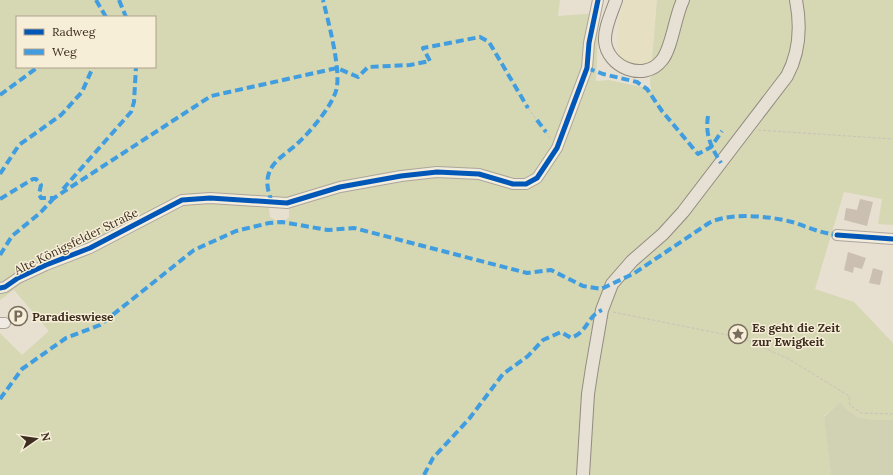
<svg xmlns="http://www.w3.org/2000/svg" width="893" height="475" viewBox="0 0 893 475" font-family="Lora,serif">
	<rect width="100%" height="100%" fill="#e7e0d1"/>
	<polygon fill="#e6dfc2" points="624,0 657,0 651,65 628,65 617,54 618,20"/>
	<path fill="#d6d7b3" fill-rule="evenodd" d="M0,0H560L558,16L599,13L596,81L609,80L651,89L650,82L657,0H893V225L878,224L882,199L844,192L815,289L854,302L893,343V420C870,420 857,422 840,402L824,416L831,475H587L595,369L602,325L612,290L618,280L681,221L716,176L712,172C697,191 683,211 666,228C649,246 628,259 613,279C583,322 583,422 579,475H0V333L22,355L49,331L14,290L0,300ZM17,17H155V67H17ZM271,205H289V217L284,222H279L270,217L269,208Z"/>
	<path fill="#d1d1b3" d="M840,402C857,422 869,420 893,420V475H831L824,417Z"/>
	<g fill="#cbbfb2">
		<polygon points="860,199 873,202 867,226 844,220 846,208 857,210"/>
		<polygon points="848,252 866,258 862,269 854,267 853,273 844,270"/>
		<polygon points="873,268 883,271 880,285 869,283"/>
	</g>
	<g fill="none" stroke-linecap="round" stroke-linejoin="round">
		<g stroke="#ada599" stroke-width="12">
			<g id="minor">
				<polyline points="837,235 893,239"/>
				<polyline points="0,288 5,287 18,278 46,265 90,248 182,200 210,198 287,203 340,187 401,176 437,172 479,174 513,184 526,184 537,178 557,148 587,68 589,43 598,0"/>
				<polyline points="0,323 5,323"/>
			</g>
		</g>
		<g stroke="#928b80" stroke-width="14">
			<g id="major">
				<path d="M616,0C612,12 604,28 605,41C607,67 644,83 662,60C672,48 675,16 683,0"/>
				<path d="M583,475L588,394L592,368L602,310L612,284L632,261L663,234L683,212L787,76C800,52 801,26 796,0"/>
			</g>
		</g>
		<g stroke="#c8c2b9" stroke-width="1" stroke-dasharray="3 2" stroke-linecap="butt">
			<polyline points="528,108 537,120"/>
			<polyline points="758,130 893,139"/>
			<polyline points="546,132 551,140"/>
			<polyline points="613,312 742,338 789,359 849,396 850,405 861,413 893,414"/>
		</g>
		<use href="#minor" stroke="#efebe3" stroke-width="10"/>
		<use href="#major" stroke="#e6e1d4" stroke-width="12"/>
		<g stroke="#3f9de0" stroke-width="4" stroke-dasharray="8 4" stroke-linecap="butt">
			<polyline points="96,0 106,17"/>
			<polyline points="119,0 126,17"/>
			<polyline points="587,68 603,74 637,82 647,89 662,111 698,154 711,147 722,131"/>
			<polyline points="0,95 38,67"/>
			<path d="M708,116C705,135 711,147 721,163"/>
			<polyline points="537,120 546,132"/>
			<polyline points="0,174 19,145 61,115 82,92 93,67"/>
			<polyline points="63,189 131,112 134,102 136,67"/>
			<polyline points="0,199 33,179 36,179 41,185 39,194 41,198 54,198 211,96 337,68 358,77 368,67 410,65 430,61 423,48 480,37 489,42 528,108"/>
			<path d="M272,203C269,193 265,184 269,173C273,160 289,152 298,143C311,131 331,107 336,91C342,71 328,21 323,0"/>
			<polyline points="0,255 12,236 40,213 55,197"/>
			<path d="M0,399L22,369L66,338L100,325L194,250L236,231L269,223L282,222L328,230L354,228L527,273L551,270L583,286L601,289L633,274L709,223C730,212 770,216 792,222C808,227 820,233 837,235"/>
			<path d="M424,475L433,458L469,419L503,374L528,356L543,340L561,332L571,338C589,331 586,317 602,310"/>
		</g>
		<g stroke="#f7eed8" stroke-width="8">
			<g id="cycleway">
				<polyline points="837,235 893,239"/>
				<polyline points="0,288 5,287 18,278 46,265 90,248 182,200 210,198 287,203 340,187 401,176 437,172 479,174 513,184 526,184 537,178 557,148 587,68 589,43 598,0"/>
			</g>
		</g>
		<use href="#cycleway" stroke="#0057b8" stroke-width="5"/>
	</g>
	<defs>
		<g id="parking-ring" transform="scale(1)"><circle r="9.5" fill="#f7eed8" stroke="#786c5e" stroke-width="1.5"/><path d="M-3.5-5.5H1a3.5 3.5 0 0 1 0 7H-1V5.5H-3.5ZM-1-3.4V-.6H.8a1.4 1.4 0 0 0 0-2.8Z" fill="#786c5e"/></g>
		<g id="sight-ring" transform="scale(1)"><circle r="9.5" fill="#f7eed8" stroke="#786c5e" stroke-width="1.5"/><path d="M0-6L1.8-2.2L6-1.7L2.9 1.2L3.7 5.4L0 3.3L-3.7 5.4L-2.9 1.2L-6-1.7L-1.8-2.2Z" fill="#786c5e"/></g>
	</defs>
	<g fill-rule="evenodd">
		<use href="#parking-ring" x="18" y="316"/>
		<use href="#sight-ring" x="738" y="334"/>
	</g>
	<g text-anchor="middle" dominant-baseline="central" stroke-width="3" stroke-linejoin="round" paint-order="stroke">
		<g font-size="12" fill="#3d2e20" stroke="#f7eed8">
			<text transform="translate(76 241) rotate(-26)">Alte Königsfelder Straße</text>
		</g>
		<g font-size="12" font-weight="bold" fill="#3d2e20" stroke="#f7eed8" text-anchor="start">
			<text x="32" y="316">Paradieswiese</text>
			<text x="752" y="327">Es geht die Zeit<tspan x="752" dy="14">zur Ewigkeit</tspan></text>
		</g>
	</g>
	<rect x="16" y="16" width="140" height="52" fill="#f7eed8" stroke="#ada18e"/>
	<rect x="24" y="29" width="20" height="6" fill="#0057b8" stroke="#ada18e"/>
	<text x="52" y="36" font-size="12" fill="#3d2e20">Radweg</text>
	<rect x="24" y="49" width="20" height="6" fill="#3f9de0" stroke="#ada18e"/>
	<text x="52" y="56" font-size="12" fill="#3d2e20">Weg</text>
	<g transform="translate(36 439) rotate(77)" stroke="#f7eed8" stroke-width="3" paint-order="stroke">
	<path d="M0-3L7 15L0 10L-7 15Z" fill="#3d2e20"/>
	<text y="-6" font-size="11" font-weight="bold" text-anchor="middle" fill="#3d2e20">N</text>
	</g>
</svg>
